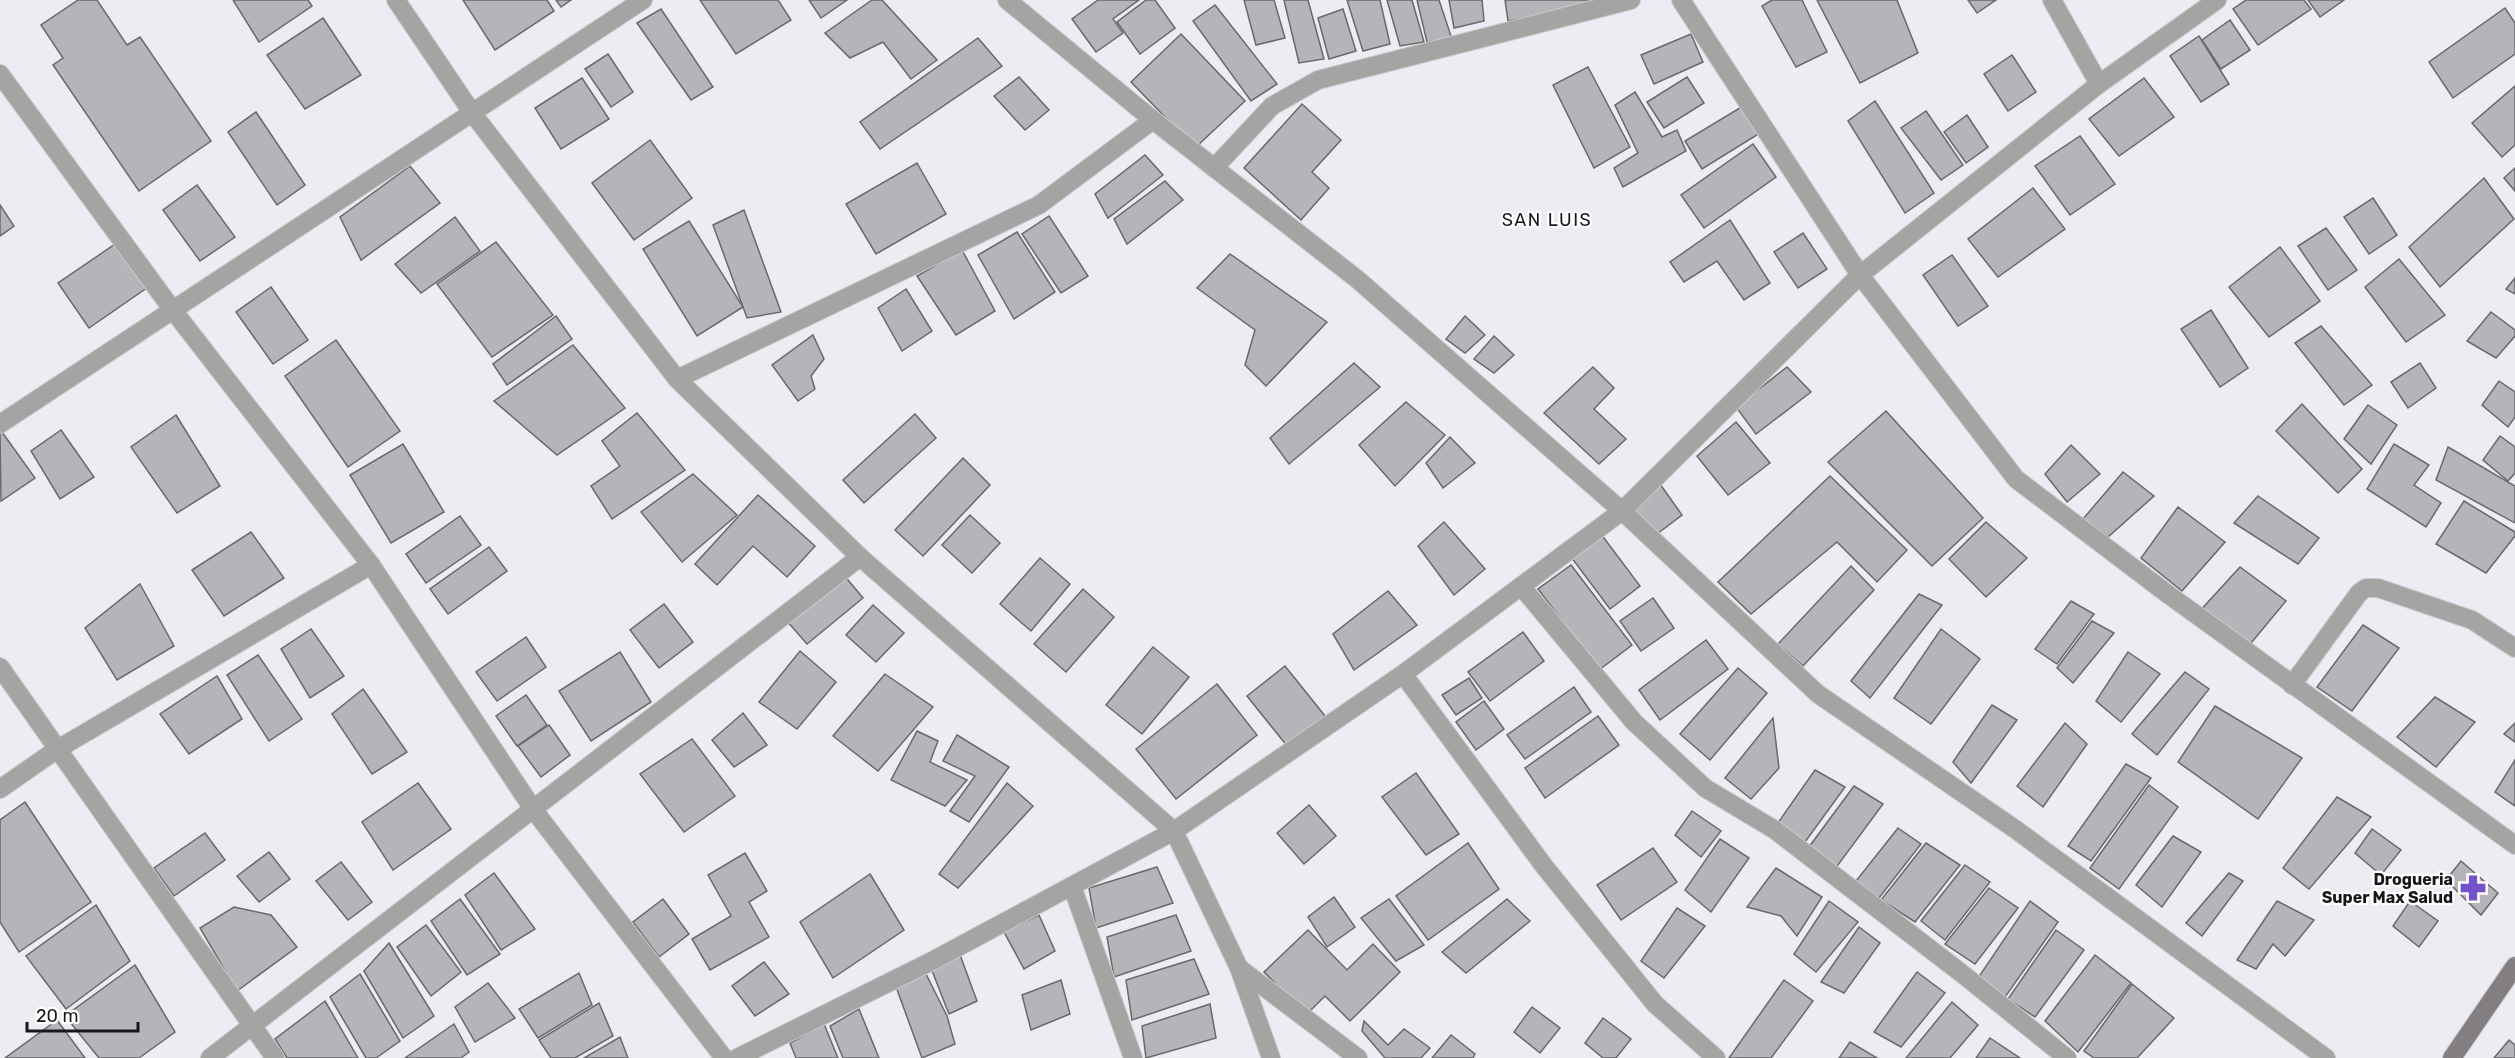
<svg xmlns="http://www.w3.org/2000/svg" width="2515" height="1058" viewBox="0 0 2515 1058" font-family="Rubik,sans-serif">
	<rect width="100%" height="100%" fill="#ececf2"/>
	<g fill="#b4b4b9" stroke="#69696d" stroke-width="1.5">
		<polygon points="78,0 97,0 127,45 140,37 211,141 139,191 53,65 63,58 41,25"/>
		<polygon points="233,0 308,0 312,6 259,42"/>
		<polygon points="463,0 547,0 554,11 495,50"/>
		<polygon points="556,0 571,0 561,7"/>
		<polygon points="700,0 778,0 791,20 736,54"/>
		<polygon points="809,0 847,0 821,18"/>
		<polygon points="872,0 882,0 937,60 911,79 883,42 850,58 825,33"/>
		<polygon points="1098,0 1139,0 1113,19 1123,33 1096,52 1072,19"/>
		<polygon points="1146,0 1155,0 1175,28 1140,54 1117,22"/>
		<polygon points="1244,0 1274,0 1285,38 1256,45"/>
		<polygon points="1284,0 1308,0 1324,59 1299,63"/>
		<polygon points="1347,0 1380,0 1390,44 1363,51"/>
		<polygon points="1387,0 1412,0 1424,42 1400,46"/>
		<polygon points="1417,0 1439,0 1452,39 1427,42"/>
		<polygon points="1449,0 1482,0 1484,21 1454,28"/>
		<polygon points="1505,0 1597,0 1598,5 1508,21"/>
		<polygon points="1772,0 1802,0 1827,52 1796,67 1762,6"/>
		<polygon points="1817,0 1897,0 1918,53 1860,83"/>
		<polygon points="1968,0 1996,0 1977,13"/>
		<polygon points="2246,0 2304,0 2311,9 2258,45 2233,9"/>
		<polygon points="2308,0 2344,0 2320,17"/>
		<polygon points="1215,5 1277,84 1251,101 1193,21"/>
		<polygon points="2505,8 2515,23 2515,54 2453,98 2429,62"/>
		<polygon points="661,9 713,87 691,100 637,23"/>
		<polygon points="1343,9 1356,51 1329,59 1318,18"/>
		<polygon points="323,18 361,75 305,109 267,55"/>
		<polygon points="2230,20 2250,50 2221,69 2202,40"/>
		<polygon points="1181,34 1245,101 1195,148 1131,82"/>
		<polygon points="1691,34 1703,62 1654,84 1641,55"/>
		<polygon points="2199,36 2229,84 2201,102 2170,56"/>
		<polygon points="978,38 1002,66 880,149 860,122"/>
		<polygon points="608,54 633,92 611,107 585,69"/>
		<polygon points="2012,55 2036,92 2008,111 1984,74"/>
		<polygon points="1588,67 1630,147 1594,168 1553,85"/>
		<polygon points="1019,77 1049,110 1025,130 994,96"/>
		<polygon points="1687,77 1704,103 1664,128 1647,102"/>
		<polygon points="582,78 609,119 561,149 535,108"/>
		<polygon points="2144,78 2174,117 2119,156 2089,119"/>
		<polygon points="2515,86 2515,145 2502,157 2472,123"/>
		<polygon points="1635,92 1662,137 1677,130 1686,151 1623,187 1614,168 1638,153 1615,105"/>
		<polygon points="1875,101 1934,193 1905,213 1848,121"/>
		<polygon points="1302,104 1341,140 1312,172 1329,188 1301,220 1244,168"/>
		<polygon points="1743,106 1760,133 1702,169 1685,141"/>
		<polygon points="1926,111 1963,165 1941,180 1901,128"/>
		<polygon points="256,112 305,185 277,205 228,132"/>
		<polygon points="1967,115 1988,147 1966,163 1944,132"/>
		<polygon points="2080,136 2115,184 2070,215 2035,166"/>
		<polygon points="650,140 692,198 634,240 592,183"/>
		<polygon points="1753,144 1776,177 1704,228 1681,195"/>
		<polygon points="1145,155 1163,175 1108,218 1095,194"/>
		<polygon points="917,163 946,214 876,254 846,204"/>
		<polygon points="410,166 440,203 361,260 340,217"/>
		<polygon points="2515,168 2515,191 2504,178"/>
		<polygon points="2484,178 2514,219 2440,287 2409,247"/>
		<polygon points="1165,181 1183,200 1127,244 1114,219"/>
		<polygon points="197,185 235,237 200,261 163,210"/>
		<polygon points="2033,188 2065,229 1998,277 1968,239"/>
		<polygon points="2373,198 2397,235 2369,254 2344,217"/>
		<polygon points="0,205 14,226 0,236"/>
		<polygon points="744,210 781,312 747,318 713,225"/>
		<polygon points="1049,216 1088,276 1061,293 1022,234"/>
		<polygon points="455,217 480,251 421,293 395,264"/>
		<polygon points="1730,220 1770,283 1744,300 1717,261 1684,282 1670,262"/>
		<polygon points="689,221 743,307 697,336 643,249"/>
		<polygon points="2326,228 2357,270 2328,290 2298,246"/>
		<polygon points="1017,232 1055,292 1014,319 978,255"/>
		<polygon points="1803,233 1827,269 1798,288 1774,252"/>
		<polygon points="121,240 151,285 89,328 58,283"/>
		<polygon points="496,242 553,315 492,357 437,284"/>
		<polygon points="2280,247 2320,301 2269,337 2229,287"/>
		<polygon points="962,250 995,311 956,335 917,276"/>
		<polygon points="1230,254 1327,322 1266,386 1245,365 1255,330 1197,288"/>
		<polygon points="1952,255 1988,306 1958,326 1923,275"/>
		<polygon points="2399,259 2445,315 2406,342 2365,287"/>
		<polygon points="2515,278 2515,294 2506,289"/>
		<polygon points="271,287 308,340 273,364 236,312"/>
		<polygon points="906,289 932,331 902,351 878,308"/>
		<polygon points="2211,310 2248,368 2220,387 2181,329"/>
		<polygon points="2491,312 2515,330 2515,336 2496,358 2467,341"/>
		<polygon points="556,316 572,339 507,385 493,364"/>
		<polygon points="1465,316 1485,335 1465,353 1446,339"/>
		<polygon points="2321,326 2372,385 2344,405 2295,343"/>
		<polygon points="813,335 824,359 811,376 815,389 798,401 772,365"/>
		<polygon points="1494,336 1514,355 1494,373 1474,359"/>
		<polygon points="336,340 400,431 348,467 285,376"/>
		<polygon points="573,345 625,408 557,455 494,401"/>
		<polygon points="1354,363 1380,387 1289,464 1270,438"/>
		<polygon points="2420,363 2436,388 2408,408 2391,382"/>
		<polygon points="1593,367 1614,388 1594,409 1626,439 1599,464 1544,413"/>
		<polygon points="1787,367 1811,392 1756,434 1736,407"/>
		<polygon points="2499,381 2515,392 2515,417 2508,427 2482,405"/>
		<polygon points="1406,402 1445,435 1395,486 1359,445"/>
		<polygon points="2302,404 2362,469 2338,493 2276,431"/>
		<polygon points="2368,405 2397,425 2371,464 2344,439"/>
		<polygon points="1886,411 1983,518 1932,566 1828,462"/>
		<polygon points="637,413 685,470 612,519 591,486 620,466 602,441"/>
		<polygon points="915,414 936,438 864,503 843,480"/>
		<polygon points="176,415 220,486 177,513 131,447"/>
		<polygon points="1736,422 1770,463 1728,495 1697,456"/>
		<polygon points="61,430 94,477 60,499 31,451"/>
		<polygon points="2,432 35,478 1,501 0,433"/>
		<polygon points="2500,436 2515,447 2515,473 2508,481 2483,460"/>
		<polygon points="1450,437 1475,463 1443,488 1426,463"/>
		<polygon points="403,444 444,512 391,543 350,475"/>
		<polygon points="2394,444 2429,465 2414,485 2441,503 2426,527 2367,489"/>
		<polygon points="2071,445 2100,474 2067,502 2045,474"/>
		<polygon points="2448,447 2515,486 2515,523 2436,480"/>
		<polygon points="963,458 990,485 923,556 895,530"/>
		<polygon points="2123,472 2154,496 2108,537 2083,519"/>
		<polygon points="693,474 737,515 682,562 641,512"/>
		<polygon points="1830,476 1907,550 1877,582 1837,542 1751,614 1718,582"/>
		<polygon points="1660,484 1682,515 1653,537 1630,508"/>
		<polygon points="758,495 815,546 787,577 753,546 717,585 695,564"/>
		<polygon points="2258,496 2319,538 2298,564 2234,523"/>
		<polygon points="2464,501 2515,532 2515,536 2486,573 2436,544"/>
		<polygon points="2178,507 2225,542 2182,591 2141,558"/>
		<polygon points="970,515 1000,543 972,573 942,545"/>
		<polygon points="460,516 481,545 426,583 406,554"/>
		<polygon points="1444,522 1485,569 1454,595 1418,546"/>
		<polygon points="1986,522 2027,558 1986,597 1949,559"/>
		<polygon points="251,532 284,578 224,616 192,570"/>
		<polygon points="1601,534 1640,586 1610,609 1571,557"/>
		<polygon points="489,547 507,571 448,614 430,589"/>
		<polygon points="1040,558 1070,584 1031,631 1000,604"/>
		<polygon points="1571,565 1632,645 1599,670 1538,589"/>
		<polygon points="1851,566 1874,590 1803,666 1778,644"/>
		<polygon points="2240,567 2286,601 2247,648 2198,613"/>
		<polygon points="843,574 863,598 807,644 787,621"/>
		<polygon points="140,584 174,646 117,680 85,628"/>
		<polygon points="1083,589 1114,617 1066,672 1034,644"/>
		<polygon points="1388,591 1417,625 1354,670 1333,634"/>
		<polygon points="1919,594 1942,605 1870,698 1851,681"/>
		<polygon points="1653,598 1674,628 1641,651 1620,621"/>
		<polygon points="2071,601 2094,614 2057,664 2035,649"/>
		<polygon points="664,604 693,642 659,668 630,630"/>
		<polygon points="873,605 904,633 876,662 846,635"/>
		<polygon points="2092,621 2114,633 2073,683 2057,668"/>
		<polygon points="2363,625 2399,648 2352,711 2317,687"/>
		<polygon points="311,629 344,676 310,698 281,649"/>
		<polygon points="1941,629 1980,659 1931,724 1894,698"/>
		<polygon points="1523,632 1544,661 1490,701 1468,672"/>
		<polygon points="526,637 546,667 497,701 476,672"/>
		<polygon points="1706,640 1728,669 1660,720 1639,690"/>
		<polygon points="1153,647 1189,677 1142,734 1106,705"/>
		<polygon points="800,651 836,682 797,729 759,702"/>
		<polygon points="620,652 651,702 591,741 559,691"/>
		<polygon points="2128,652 2160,674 2121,722 2096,701"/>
		<polygon points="258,655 302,719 269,741 227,675"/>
		<polygon points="1285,666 1325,716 1287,746 1247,696"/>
		<polygon points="1738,668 1767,693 1710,760 1680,734"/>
		<polygon points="2185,672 2209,689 2157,755 2132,734"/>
		<polygon points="885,674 933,707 878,771 833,736"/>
		<polygon points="217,676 242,719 189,754 160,714"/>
		<polygon points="1469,678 1482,698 1456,715 1442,695"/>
		<polygon points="1217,684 1257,735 1176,799 1136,749"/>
		<polygon points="1574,687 1591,712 1525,759 1507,735"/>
		<polygon points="363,689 407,752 372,774 332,714"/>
		<polygon points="526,695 547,725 517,746 496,716"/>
		<polygon points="2435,697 2475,722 2436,767 2397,737"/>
		<polygon points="1484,701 1504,729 1476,750 1456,722"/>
		<polygon points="1992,705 2017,720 1971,783 1953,762"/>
		<polygon points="2215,706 2302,758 2258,819 2178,762"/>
		<polygon points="743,713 767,745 734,767 712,740"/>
		<polygon points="1598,716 1619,745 1545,798 1525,768"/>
		<polygon points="1773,718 1779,768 1751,799 1725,778"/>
		<polygon points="2065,723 2087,744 2043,807 2017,786"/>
		<polygon points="2515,723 2515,742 2504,734"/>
		<polygon points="549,725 570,755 541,777 518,746"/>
		<polygon points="917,731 938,741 930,762 967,780 945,806 891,780"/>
		<polygon points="957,735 1009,767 969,822 950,811 975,776 943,761"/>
		<polygon points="692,739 735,796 684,832 640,774"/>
		<polygon points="2515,760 2515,806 2495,792"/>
		<polygon points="2126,764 2151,778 2091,861 2068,846"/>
		<polygon points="1815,770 1845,787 1800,849 1775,827"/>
		<polygon points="1416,773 1459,834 1426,855 1382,797"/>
		<polygon points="418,783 451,829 393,870 362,822"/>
		<polygon points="1007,783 1033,806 958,888 939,874"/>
		<polygon points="2149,785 2178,807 2119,889 2090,868"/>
		<polygon points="1854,786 1883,804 1835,869 1809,847"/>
		<polygon points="2337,797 2371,817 2309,889 2283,868"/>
		<polygon points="25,802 91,902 19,952 0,922 0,820"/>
		<polygon points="1309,805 1336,836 1304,864 1277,833"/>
		<polygon points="1692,811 1721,831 1701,857 1675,835"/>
		<polygon points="1898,828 1921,844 1879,898 1856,881"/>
		<polygon points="2372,829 2401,850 2381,875 2355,853"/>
		<polygon points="205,833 225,860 174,896 154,868"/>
		<polygon points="2173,836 2201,852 2162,907 2136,885"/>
		<polygon points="1720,839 1749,858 1711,912 1685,890"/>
		<polygon points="1468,843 1499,889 1428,940 1396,896"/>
		<polygon points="1926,843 1960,865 1915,922 1881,900"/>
		<polygon points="1653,848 1677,882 1621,920 1597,885"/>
		<polygon points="269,852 290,879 259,902 237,876"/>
		<polygon points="745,853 767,891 749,902 769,937 710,970 692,939 731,916 708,875"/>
		<polygon points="2461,861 2498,893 2481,915 2446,880"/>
		<polygon points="341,862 372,902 348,920 316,881"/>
		<polygon points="1965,865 1990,882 1945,940 1921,921"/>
		<polygon points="1157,867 1173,903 1096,928 1089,888"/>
		<polygon points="1776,868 1822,897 1797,936 1781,916 1747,907"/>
		<polygon points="494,873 535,929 501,950 465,895"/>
		<polygon points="2229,873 2243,881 2202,936 2186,923"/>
		<polygon points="870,874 904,930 833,978 800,922"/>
		<polygon points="1989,888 2018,908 1975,964 1945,944"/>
		<polygon points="1334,897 1355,927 1327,947 1308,917"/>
		<polygon points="460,899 500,954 467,975 431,921"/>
		<polygon points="663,899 689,934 659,957 633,922"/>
		<polygon points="1389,899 1424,945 1396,961 1361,918"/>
		<polygon points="1507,899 1530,921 1466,973 1442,952"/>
		<polygon points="1829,901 1858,922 1816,972 1794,954"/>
		<polygon points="2030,901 2058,922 2003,1000 1978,978"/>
		<polygon points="2277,901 2314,920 2285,956 2273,944 2256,969 2237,960"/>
		<polygon points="2410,901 2438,921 2419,947 2393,926"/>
		<polygon points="96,905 130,961 66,1009 26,956"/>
		<polygon points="234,907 271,915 297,947 237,991 200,928"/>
		<polygon points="1677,908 1705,926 1664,978 1641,961"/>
		<polygon points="1039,915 1055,951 1024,969 1004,932"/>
		<polygon points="1176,915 1191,951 1114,977 1107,937"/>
		<polygon points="426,925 461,972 431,996 397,947"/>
		<polygon points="1859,927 1880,943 1844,993 1821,982"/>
		<polygon points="1308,930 1347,970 1373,944 1400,972 1350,1021 1325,996 1306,1015 1264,972"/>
		<polygon points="2056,930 2084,950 2035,1017 2008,999"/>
		<polygon points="389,943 434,1016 403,1038 364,971"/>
		<polygon points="959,952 977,1001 949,1014 931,968"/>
		<polygon points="2095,955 2131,983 2078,1052 2045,1021"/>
		<polygon points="1194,959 1209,994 1132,1020 1126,980"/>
		<polygon points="764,962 789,994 755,1016 732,986"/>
		<polygon points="135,965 175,1032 139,1058 99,1058 65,1016"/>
		<polygon points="923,968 947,1016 955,1044 922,1058 895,984"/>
		<polygon points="1917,972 1945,993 1901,1047 1874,1032"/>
		<polygon points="579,973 592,1005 538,1038 519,1009"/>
		<polygon points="360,974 400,1041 376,1058 366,1058 330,997"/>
		<polygon points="1061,980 1070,1014 1031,1030 1022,995"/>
		<polygon points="1784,980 1813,1001 1771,1058 1729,1058"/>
		<polygon points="488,983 515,1018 475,1042 455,1007"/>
		<polygon points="2132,984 2174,1018 2137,1058 2094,1058 2084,1051"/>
		<polygon points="325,1001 358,1058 287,1058 275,1039"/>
		<polygon points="1952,1002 1978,1025 1950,1058 1906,1058"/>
		<polygon points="599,1003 613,1036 575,1058 551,1058 539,1040"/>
		<polygon points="1210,1004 1216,1038 1146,1058 1142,1026"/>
		<polygon points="1532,1007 1560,1028 1540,1053 1514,1032"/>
		<polygon points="859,1009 879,1058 843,1058 830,1026"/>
		<polygon points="1603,1018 1631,1039 1616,1058 1603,1058 1585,1043"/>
		<polygon points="57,1020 85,1058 5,1058"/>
		<polygon points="1364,1021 1388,1045 1404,1029 1430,1048 1421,1058 1385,1058 1362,1031"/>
		<polygon points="454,1024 469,1052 461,1058 405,1058"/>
		<polygon points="824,1024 838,1058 796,1058 790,1043"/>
		<polygon points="1451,1035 1475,1054 1473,1058 1432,1058"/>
		<polygon points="620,1037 628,1058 584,1058"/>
		<polygon points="1990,1038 2020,1058 1976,1058"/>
		<polygon points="2509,1040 2515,1045 2515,1058 2494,1058"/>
		<polygon points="1850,1042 1877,1058 1839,1058"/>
	</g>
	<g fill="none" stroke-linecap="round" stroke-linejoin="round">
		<g stroke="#cacacf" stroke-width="20">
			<g id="street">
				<polyline points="396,0 473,114 677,379 860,557 1174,831 1239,968 1271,1058"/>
				<polyline points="1007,0 1153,120 1357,279 1622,511 1818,694 2015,829 2326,1058"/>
				<polyline points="1681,0 1860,275 2016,479 2169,595 2515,845"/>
				<polyline points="2052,0 2099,84"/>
				<polyline points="0,74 172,309 371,565 533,809 724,1058"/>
				<polyline points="1214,168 1272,106 1318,80 1631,0"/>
				<polyline points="677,379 1039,205 1153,120"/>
				<polyline points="0,424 643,0"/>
				<polyline points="1521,586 1634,722 1705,788 1775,830 1960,972 2067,1058"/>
				<polyline points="0,667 275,1058"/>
				<polyline points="1403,674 1544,866 1655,1004 1716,1058"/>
				<polyline points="2292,685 2359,593 2366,588 2378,588 2472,620 2515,648"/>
				<polyline points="0,789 56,750 371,565"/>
				<polyline points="1072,886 1133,1058"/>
				<polyline points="1239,968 1358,1058"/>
				<polyline points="210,1058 860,557"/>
				<polyline points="737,1058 932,961 1174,831 1403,674 1622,511 1860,275 2099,84 2217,0"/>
			</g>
		</g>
		<g stroke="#cacacf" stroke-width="20">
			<polyline id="secondary" points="2452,1058 2515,966"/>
		</g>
		<use href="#street" stroke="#a6a3a3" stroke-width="18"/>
		<use href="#secondary" stroke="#837f80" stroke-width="18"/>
	</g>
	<defs>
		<g id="pharmacy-bare" transform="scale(2.07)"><path d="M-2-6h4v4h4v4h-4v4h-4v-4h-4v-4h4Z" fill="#7351ca" stroke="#fff" stroke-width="2.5" paint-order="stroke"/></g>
	</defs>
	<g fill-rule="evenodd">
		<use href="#pharmacy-bare" x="2473" y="888"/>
	</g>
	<g text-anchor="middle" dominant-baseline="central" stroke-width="4.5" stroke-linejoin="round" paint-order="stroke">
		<g font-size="16" font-weight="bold" fill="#18181a" stroke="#fff" text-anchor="end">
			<text x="2453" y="879">Drogueria<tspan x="2453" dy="18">Super Max Salud</tspan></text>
		</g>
		<g font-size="18" letter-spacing="1.5" fill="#18181a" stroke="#fff">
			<text x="1547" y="220">SAN LUIS</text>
		</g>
	</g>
	<path d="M27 1022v9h111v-9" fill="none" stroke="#18181a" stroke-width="3"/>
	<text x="36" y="1022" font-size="18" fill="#18181a" stroke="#ffffff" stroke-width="4.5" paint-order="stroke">20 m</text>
</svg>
